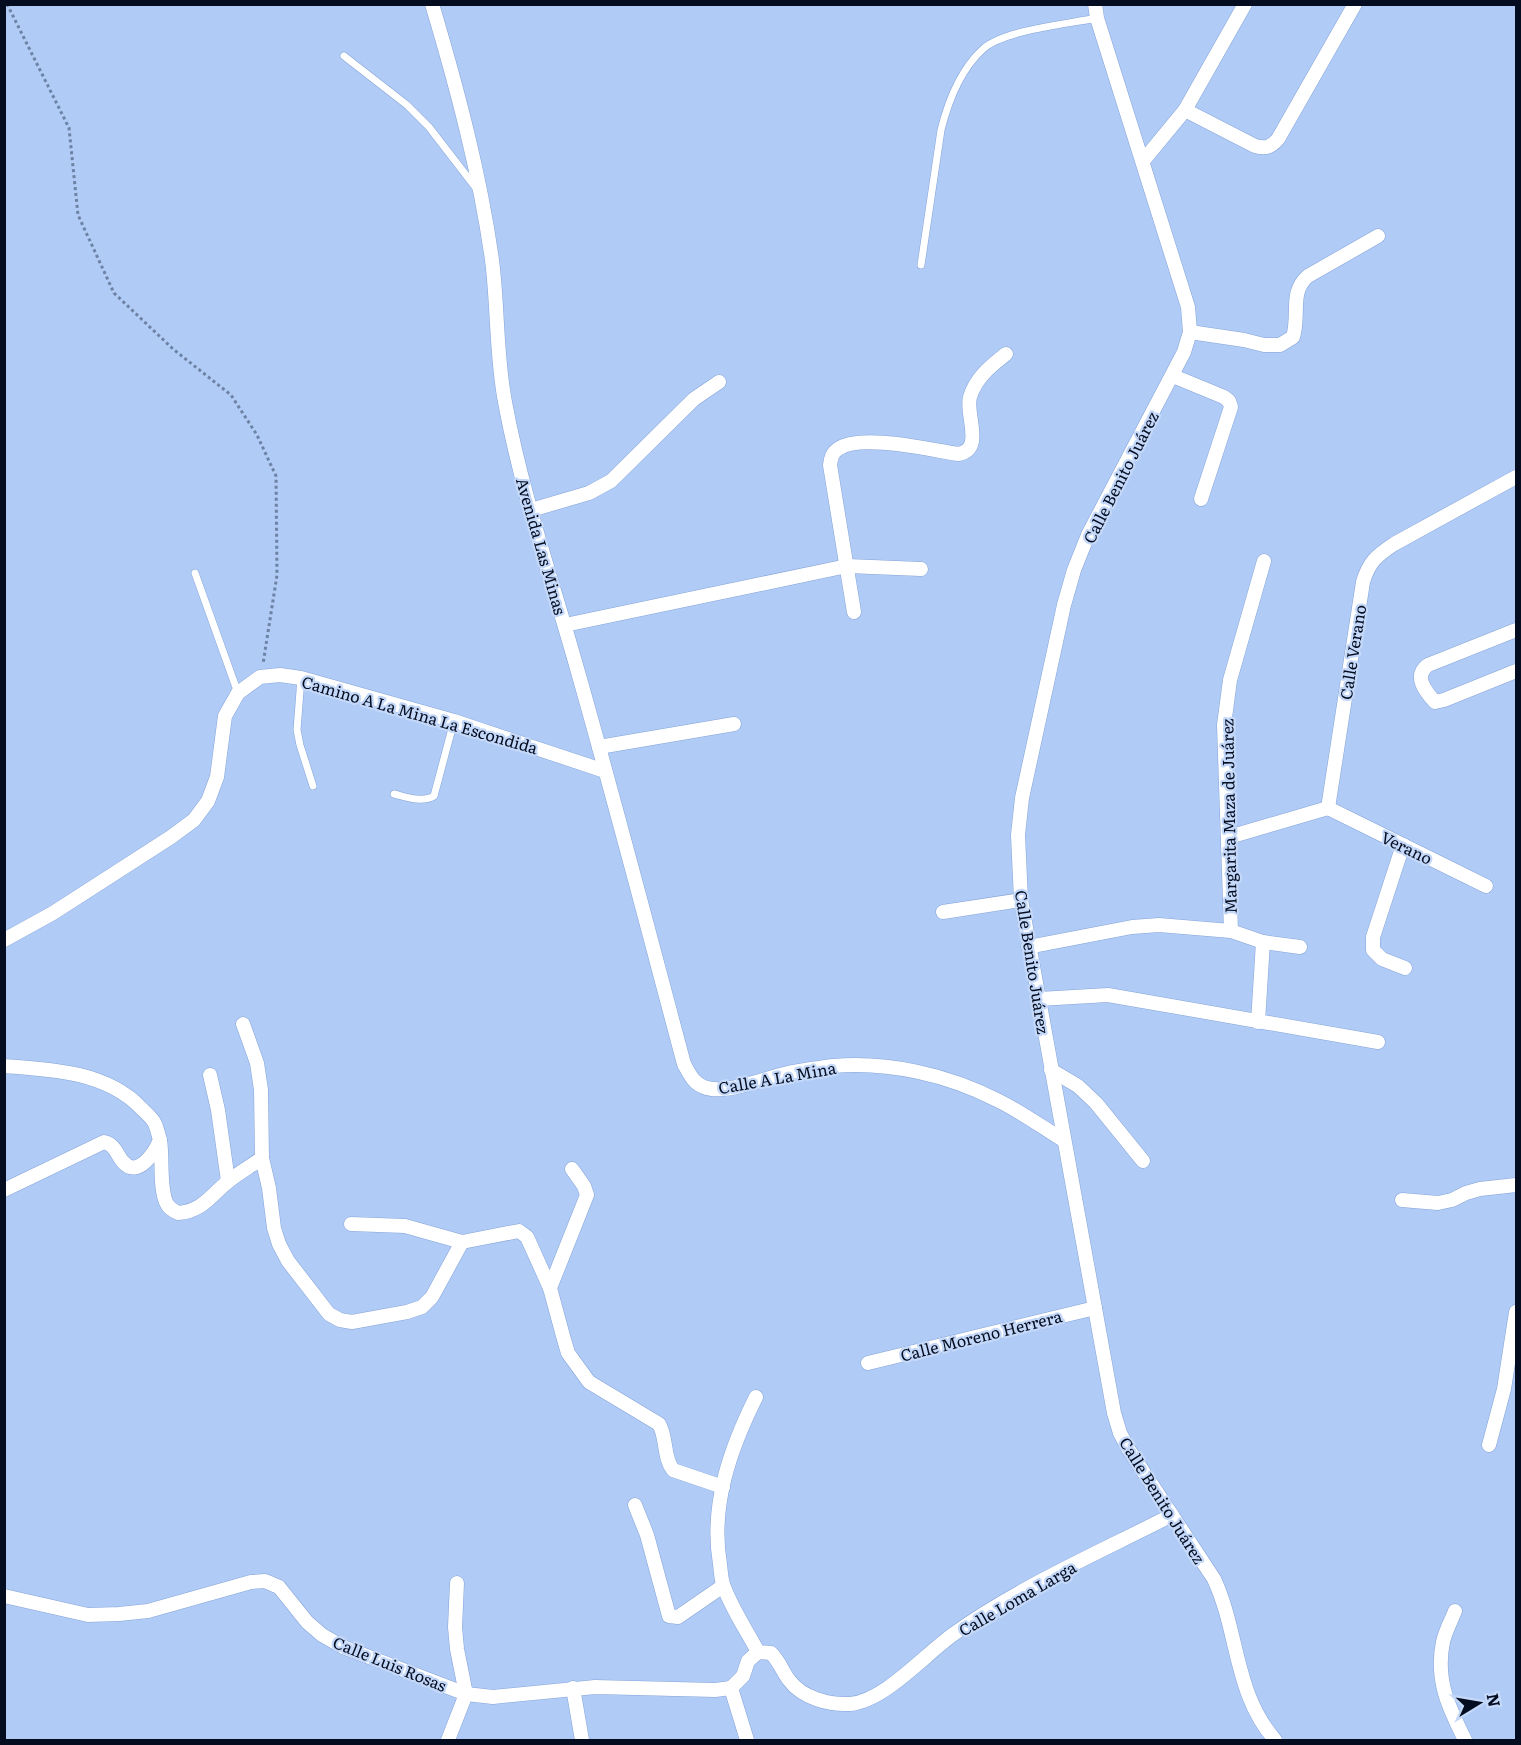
<svg xmlns="http://www.w3.org/2000/svg" width="1521" height="1745" viewBox="0 0 1521 1745" font-family="Literata,serif">
	<rect width="100%" height="100%" fill="#b0cbf6"/>
	<g fill="none" stroke-linecap="round" stroke-linejoin="round">
		<g stroke="#85a4d9" stroke-width="8">
			<g id="service">
				<polyline points="344,56 407,105 429,127 476,188"/>
				<path d="M921,265L941,130C948,102 961,69 983,49C1004,30 1068,24 1097,18"/>
				<polyline points="195,573 238,693"/>
				<polyline points="301,678 297,730 300,745 313,786"/>
				<path d="M394,794C406,797 422,803 434,796L454,721"/>
			</g>
		</g>
		<g stroke="#85a4d9" stroke-width="15">
			<g id="minor">
				<path d="M432,4C457,88 480,174 492,260C498,307 496,355 505,402C522,494 553,583 578,672C615,802 649,933 684,1064C689,1073 693,1083 704,1087C725,1096 770,1076 793,1072C806,1069 820,1068 833,1066C888,1061 948,1075 997,1100C1020,1111 1042,1127 1063,1140"/>
				<path d="M1095,4L1097,18L1188,307L1190,332L1184,352L1088,535L1074,570L1064,605L1022,798L1018,835L1021,900L1114,1413L1120,1433L1129,1450L1214,1579C1239,1633 1234,1693 1275,1740"/>
				<path d="M1185,110L1255,146C1266,149 1271,147 1278,139L1355,4"/>
				<polyline points="1143,161 1185,110 1245,4"/>
				<path d="M1190,332L1244,340L1264,345H1280L1293,337C1300,315 1289,292 1308,276L1378,236"/>
				<polyline points="1173,376 1224,397 1229,401 1231,407 1201,499"/>
				<polyline points="531,510 589,493 611,481 694,399 719,382"/>
				<path d="M854,612L830,465C831,458 832,453 838,449C860,433 931,450 958,454C985,450 965,414 970,397C976,377 991,366 1006,354"/>
				<polyline points="565,625 847,566 921,569"/>
				<path d="M1516,630L1428,665C1413,676 1425,691 1435,702L1444,700L1516,671"/>
				<polyline points="599,747 734,724"/>
				<path d="M1328,808L1363,582C1369,562 1376,556 1394,544L1516,477"/>
				<polyline points="1328,808 1486,886"/>
				<polyline points="1229,837 1328,808"/>
				<polyline points="1403,845 1373,937 1373,950 1382,959 1405,968"/>
				<polyline points="943,912 1021,900"/>
				<polyline points="1231,931 1224,725 1230,680 1264,561"/>
				<polyline points="4,940 53,913 171,837 194,820 208,801 217,777 225,716 238,693 260,677 280,675 301,678 454,721 605,771"/>
				<polyline points="1028,947 1132,927 1159,925 1231,931 1263,942 1300,947"/>
				<polyline points="1039,999 1108,995 1378,1042"/>
				<polyline points="1258,1022 1263,942"/>
				<path d="M4,1066C51,1069 107,1072 141,1108C145,1112 151,1117 154,1122C157,1127 158,1134 160,1140C155,1152 138,1179 123,1162C116,1154 116,1145 104,1142L4,1190"/>
				<polyline points="1051,1070 1078,1086 1096,1103 1143,1161"/>
				<polyline points="210,1075 218,1110 228,1181"/>
				<path d="M160,1140C163,1157 159,1190 167,1204C169,1208 174,1211 178,1213C204,1211 211,1194 230,1180C240,1172 251,1166 262,1158L261,1090L257,1063L243,1024"/>
				<polyline points="262,1158 269,1188 274,1228 279,1244 288,1261 329,1314 340,1320 352,1322 407,1312 422,1307 432,1297 462,1242"/>
				<path d="M572,1169L584,1186L587,1195L550,1288L563,1336L568,1353L589,1382L659,1424C667,1437 663,1457 673,1470L723,1487"/>
				<polyline points="1402,1200 1438,1203 1452,1200 1466,1193 1480,1189 1516,1185"/>
				<polyline points="351,1224 405,1226 462,1242 519,1231 527,1237 550,1288"/>
				<polyline points="868,1363 1095,1308"/>
				<path d="M756,1397C730,1449 710,1506 720,1564C721,1572 721,1580 724,1587C732,1609 747,1631 758,1652L771,1653C780,1662 782,1671 789,1680C802,1698 829,1705 850,1704C885,1701 926,1653 955,1633C1021,1586 1100,1552 1172,1515"/>
				<polyline points="1489,1445 1504,1389 1516,1312"/>
				<polyline points="635,1505 647,1535 669,1616 678,1617 723,1586"/>
				<polyline points="4,1596 88,1615 119,1614 148,1611 251,1582 265,1581 279,1587 307,1622 322,1635 343,1647 466,1694 493,1697 595,1687 715,1690 731,1688"/>
				<path d="M1455,1611C1451,1621 1445,1632 1443,1642C1435,1680 1449,1708 1465,1740"/>
				<polyline points="573,1688 582,1740"/>
				<polyline points="448,1740 466,1694 457,1649 455,1627 457,1583"/>
				<polyline points="747,1740 731,1688 743,1676 748,1661 758,1652"/>
			</g>
		</g>
		<polyline stroke="#6e82a4" stroke-width="3" stroke-dasharray="3 3" stroke-linecap="butt" points="7,4 69,128 78,215 114,293 173,349 231,395 257,435 276,476 277,575 263,664"/>
		<use href="#service" stroke="#fff" stroke-width="7"/>
		<use href="#minor" stroke="#fff" stroke-width="14"/>
	</g>
	<g text-anchor="middle" dominant-baseline="central" stroke-width="4.5" stroke-linejoin="round" paint-order="stroke">
		<g font-size="16" fill="#040d20" stroke="#c4d8f9">
			<text transform="translate(1120 477) rotate(-63)">Calle Benito Juárez</text>
			<text transform="translate(542 546) rotate(74)">Avenida Las Minas</text>
			<text transform="translate(1352 652) rotate(-81)">Calle Verano</text>
			<text transform="translate(420 714) rotate(16)">Camino A La Mina La Escondida</text>
			<text transform="translate(1228 816) rotate(-91)">Margarita Maza de Juárez</text>
			<text transform="translate(1407 847) rotate(26)">Verano</text>
			<text transform="translate(1033 962) rotate(81)">Calle Benito Juárez</text>
			<text transform="translate(777 1077) rotate(-10)">Calle A La Mina</text>
			<text transform="translate(981 1335) rotate(-14)">Calle Moreno Herrera</text>
			<text transform="translate(1163 1500) rotate(58)">Calle Benito Juárez</text>
			<text transform="translate(1017 1598) rotate(-30)">Calle Loma Larga</text>
			<text transform="translate(390 1663) rotate(22)">Calle Luis Rosas</text>
		</g>
	</g>
	<rect width="1521" height="1745" fill="none" stroke="#040d20" stroke-width="12"/>
	<g transform="translate(1479 1703) rotate(79)" stroke="#c4d8f9" stroke-width="4.5" paint-order="stroke">
	<path d="M0-4.5L10 22L0 15L-10 22Z" fill="#040d20"/>
	<text y="-9" font-size="16" font-weight="bold" text-anchor="middle" fill="#040d20">N</text>
	</g>
</svg>
